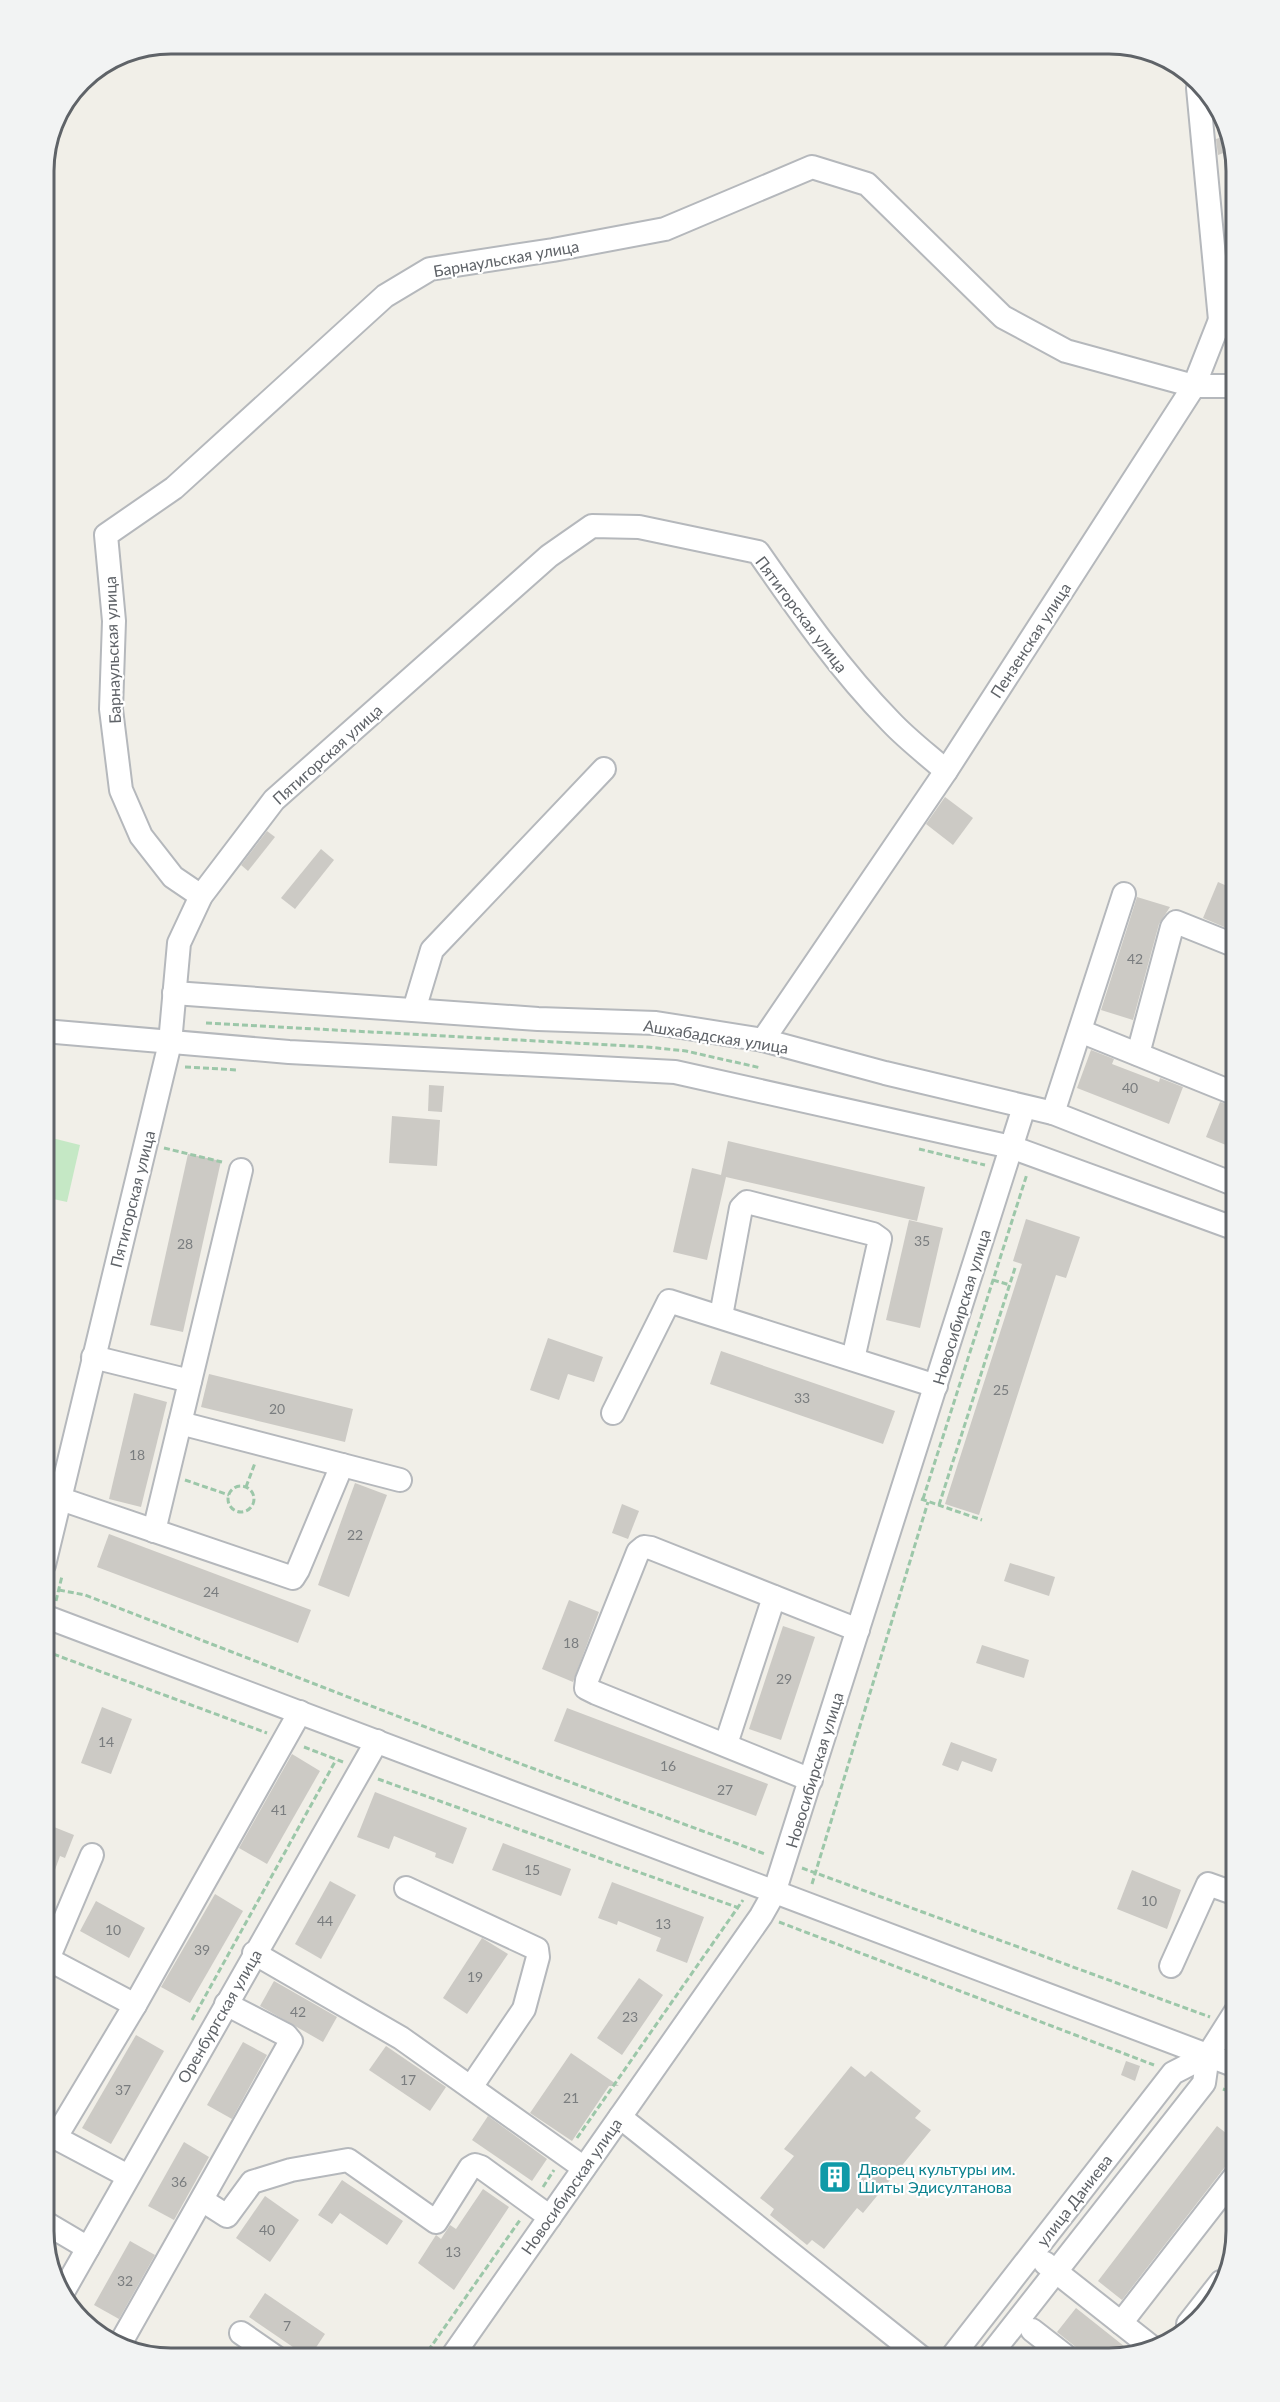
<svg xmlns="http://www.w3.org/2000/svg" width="1280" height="2402" viewBox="0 0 1280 2402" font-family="Lato,sans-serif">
	<rect width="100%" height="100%" fill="#f1efe8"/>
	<polygon fill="#c5e8c5" points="44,1136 80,1145 67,1202 44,1197"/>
	<g fill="#cccac5">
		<polygon points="1229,135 1232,150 1218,155 1216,139"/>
		<polygon points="945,797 973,818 953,845 926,824"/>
		<polygon points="267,831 275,837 248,871 241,865"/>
		<polygon points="321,849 334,860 295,909 281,898"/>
		<polygon points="1218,882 1236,890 1236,932 1203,918"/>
		<polygon points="1137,897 1170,907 1159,924 1133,1020 1101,1010"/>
		<polygon points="1091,1050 1114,1059 1112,1064 1159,1082 1160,1078 1183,1087 1169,1124 1077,1088"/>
		<polygon points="429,1085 444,1086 442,1112 428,1111"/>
		<polygon points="1220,1102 1236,1107 1236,1149 1206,1137"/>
		<polygon points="392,1116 440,1120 437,1166 389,1163"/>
		<polygon points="728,1141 925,1187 917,1221 726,1177 707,1260 673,1252 692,1168 721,1175"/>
		<polygon points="188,1154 221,1161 183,1332 150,1325"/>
		<polygon points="1026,1219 1080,1237 1066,1278 1056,1275 979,1515 945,1504 1022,1264 1013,1261"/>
		<polygon points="909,1220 943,1228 920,1328 886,1320"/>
		<polygon points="548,1338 603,1357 594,1382 568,1374 559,1400 530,1390"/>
		<polygon points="721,1351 895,1411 883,1444 710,1384"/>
		<polygon points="209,1374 353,1409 345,1442 201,1407"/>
		<polygon points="134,1393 167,1402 141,1507 109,1499"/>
		<polygon points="355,1483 387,1495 349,1597 318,1585"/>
		<polygon points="622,1504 639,1511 628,1539 612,1533"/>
		<polygon points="109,1534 311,1610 298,1643 97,1567"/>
		<polygon points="1010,1563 1055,1577 1049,1596 1004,1581"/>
		<polygon points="569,1600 599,1612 573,1682 542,1669"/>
		<polygon points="783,1626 815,1637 781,1740 749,1729"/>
		<polygon points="982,1645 1029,1660 1024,1678 976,1663"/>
		<polygon points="102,1707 132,1719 111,1774 81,1763"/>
		<polygon points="567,1708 768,1784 756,1816 554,1741"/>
		<polygon points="951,1742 997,1759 992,1772 962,1761 958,1771 942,1765"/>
		<polygon points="292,1754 320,1771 267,1864 239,1848"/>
		<polygon points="375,1792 467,1828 453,1864 435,1857 436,1853 394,1836 389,1849 357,1837"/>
		<polygon points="44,1823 74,1835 65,1858 60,1856 45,1897"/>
		<polygon points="503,1843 571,1869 561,1896 492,1870"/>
		<polygon points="1132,1870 1181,1890 1167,1929 1117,1909"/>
		<polygon points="330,1881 356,1895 321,1959 295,1944"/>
		<polygon points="612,1882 704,1917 687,1963 656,1951 661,1938 618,1921 617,1925 598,1918"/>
		<polygon points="215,1894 243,1911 190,2003 161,1987"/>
		<polygon points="96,1901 145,1928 129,1958 80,1931"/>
		<polygon points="482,1938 508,1954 467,2014 443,1998"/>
		<polygon points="639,1978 663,1995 622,2055 597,2038"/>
		<polygon points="274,1981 337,2017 323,2042 260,2006"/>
		<polygon points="136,2035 164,2051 111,2144 82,2128"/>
		<polygon points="243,2042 267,2055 232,2119 207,2105"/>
		<polygon points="386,2046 446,2087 430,2111 369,2070"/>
		<polygon points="571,2053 619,2086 609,2086 572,2141 530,2113"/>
		<polygon points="1126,2061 1140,2066 1135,2081 1121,2075"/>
		<polygon points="851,2066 865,2077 871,2071 921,2111 915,2118 931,2130 863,2213 857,2208 824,2249 812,2240 807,2245 770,2215 774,2209 760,2198 794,2156 784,2149"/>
		<polygon points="488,2116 547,2159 532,2181 472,2140"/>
		<polygon points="1217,2126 1236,2141 1236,2157 1225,2167 1122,2300 1098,2281"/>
		<polygon points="184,2142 209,2157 174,2220 148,2206"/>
		<polygon points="342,2180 403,2221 387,2245 340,2213 332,2224 318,2215"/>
		<polygon points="483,2189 509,2207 454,2290 418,2263 436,2235 441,2239 450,2225 456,2229"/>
		<polygon points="265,2196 299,2220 270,2262 236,2238"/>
		<polygon points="130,2241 155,2255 119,2319 94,2305"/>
		<polygon points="265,2293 325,2334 309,2358 249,2317"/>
		<polygon points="1076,2308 1134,2354 1109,2358 1081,2358 1077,2348 1057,2332"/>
	</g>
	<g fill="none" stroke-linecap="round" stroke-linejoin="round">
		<g stroke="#b5b8bc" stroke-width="26">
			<g id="minor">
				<polyline points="1198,88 1220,320"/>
				<polyline points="201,896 173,877 141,836 121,790 111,709 114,621 106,535 174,488 385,296 430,269 553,250 665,229 812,167 867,184 1003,317 1066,351 1194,386 1236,386"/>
				<polyline points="174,993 538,1019 656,1023 763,1040 885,1073 1053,1113 1236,1185"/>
				<polyline points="414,1010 432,950 604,769"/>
				<polyline points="44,1031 289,1052 675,1072 1011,1147 1236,1229"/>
				<polyline points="1080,1031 1236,1094"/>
				<polyline points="763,1040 946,771 1194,386 1220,320 1236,302"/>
				<polyline points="1138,1054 1172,927 1176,922 1236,946"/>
				<polyline points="1053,1113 1124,894"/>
				<polyline points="721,1316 741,1208 747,1202 873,1234 880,1239 853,1359"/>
				<polyline points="93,1357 190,1381"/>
				<polyline points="613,1413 669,1301 936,1386"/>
				<polyline points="180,1423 400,1480"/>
				<polyline points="58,1498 293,1578 298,1570 342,1465"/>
				<polyline points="154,1531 241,1170"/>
				<path d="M44,1565L170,1043L179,943L201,896L274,800L549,556L592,526L639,527L758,552C799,611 840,670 891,722C908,740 928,755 946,771"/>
				<polyline points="44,1616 1236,2066"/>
				<polyline points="726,1744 774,1597"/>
				<polyline points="811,1780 596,1693 586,1688 587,1680 638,1552 644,1547 651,1548 858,1630"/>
				<polyline points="406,1888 537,1949 538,1957 524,2009 471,2087"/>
				<polyline points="254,1953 401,2038 584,2168"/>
				<polyline points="44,1957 135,2005 60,2130 58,2139 128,2176"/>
				<polyline points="48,1959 92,1855"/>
				<polyline points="1171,1966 1208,1884 1236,1894"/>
				<polyline points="135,2005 300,1712"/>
				<polyline points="620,2117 922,2358"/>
				<polyline points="202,2200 227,2216 252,2182 291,2170 348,2160 436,2222 470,2168 475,2165 481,2167 550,2217"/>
				<polyline points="44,2222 88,2248"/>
				<polyline points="1045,2263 1154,2349"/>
				<polyline points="63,2292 377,1741"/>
				<polyline points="1121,2323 1236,2175"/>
				<polyline points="1188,2324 1221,2282"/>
				<polyline points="1032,2330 1068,2358"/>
				<polyline points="241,2333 277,2358"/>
				<polyline points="120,2344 291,2041 286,2035 226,2004"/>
				<polyline points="451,2358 761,1916 774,1893 1024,1107"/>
				<polyline points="951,2358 1173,2073 1208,2055"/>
				<polyline points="988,2358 1204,2083 1208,2055 1236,2011"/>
			</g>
		</g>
		<g stroke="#9cc7a9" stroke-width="3" stroke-dasharray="6 3" stroke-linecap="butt">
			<polyline points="206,1023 647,1047 686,1051 761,1068"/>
			<polyline points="185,1067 238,1070"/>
			<polyline points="164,1148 222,1162"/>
			<polyline points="919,1149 985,1165"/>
			<polyline points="993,1280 1010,1285"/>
			<polyline points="185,1480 229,1495"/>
			<circle cx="241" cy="1499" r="13"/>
			<polyline points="246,1487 255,1463"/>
			<polyline points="921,1499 982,1520"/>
			<polyline points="923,1499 1027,1174"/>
			<polyline points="939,1505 1015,1268"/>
			<polyline points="59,1590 85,1595 521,1764 765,1854"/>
			<polyline points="56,1601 62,1576"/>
			<polyline points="45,1651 267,1733"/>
			<polyline points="44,1656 47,1640"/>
			<polyline points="304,1747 343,1762"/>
			<polyline points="378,1779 739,1908"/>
			<polyline points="802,1868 1210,2017"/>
			<polyline points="812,1884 928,1502"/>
			<polyline points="779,1922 1154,2065"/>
			<polyline points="192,2020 336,1760"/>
			<polyline points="1223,2089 1236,2094"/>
			<polyline points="577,2138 743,1900"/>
			<polyline points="543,2187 554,2170"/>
			<polyline points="423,2358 520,2220"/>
		</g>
		<use href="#minor" stroke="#fff" stroke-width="22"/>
	</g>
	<defs>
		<g id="building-square" transform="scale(1.725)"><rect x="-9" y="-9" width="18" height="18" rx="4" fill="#0f9aa8" stroke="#fff"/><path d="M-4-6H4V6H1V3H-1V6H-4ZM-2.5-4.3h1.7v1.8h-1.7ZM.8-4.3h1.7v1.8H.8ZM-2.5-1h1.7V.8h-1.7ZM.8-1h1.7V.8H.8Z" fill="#fff"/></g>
	</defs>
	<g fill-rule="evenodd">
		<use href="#building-square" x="835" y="2177"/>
	</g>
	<g text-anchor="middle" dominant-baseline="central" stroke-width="4.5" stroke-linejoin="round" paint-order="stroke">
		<g font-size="14" fill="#7a7d7f">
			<text x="1135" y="958">42</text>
			<text x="1130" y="1087">40</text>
			<text x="922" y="1240">35</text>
			<text x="185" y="1243">28</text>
			<text x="1001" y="1389">25</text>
			<text x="802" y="1397">33</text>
			<text x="277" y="1408">20</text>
			<text x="137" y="1454">18</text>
			<text x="355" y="1534">22</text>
			<text x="211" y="1591">24</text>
			<text x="571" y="1642">18</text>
			<text x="784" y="1678">29</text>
			<text x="106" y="1741">14</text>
			<text x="668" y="1765">16</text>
			<text x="725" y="1789">27</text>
			<text x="279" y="1809">41</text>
			<text x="532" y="1869">15</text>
			<text x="1149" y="1900">10</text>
			<text x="325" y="1920">44</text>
			<text x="663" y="1923">13</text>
			<text x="113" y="1929">10</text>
			<text x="202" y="1949">39</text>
			<text x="475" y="1976">19</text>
			<text x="298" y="2011">42</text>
			<text x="630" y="2016">23</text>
			<text x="408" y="2079">17</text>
			<text x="123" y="2089">37</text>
			<text x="571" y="2097">21</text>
			<text x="179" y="2181">36</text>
			<text x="267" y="2229">40</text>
			<text x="453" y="2251">13</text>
			<text x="125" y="2280">32</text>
			<text x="287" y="2325">7</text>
		</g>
		<g font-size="16" fill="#5f6368" stroke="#fff">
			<text transform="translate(506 258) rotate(-10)">Барнаульская улица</text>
			<text transform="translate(802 614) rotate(53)">Пятигорская улица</text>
			<text transform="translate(1030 640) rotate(-57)">Пензенская улица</text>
			<text transform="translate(112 650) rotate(-92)">Барнаульская улица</text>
			<text transform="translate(327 754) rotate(-42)">Пятигорская улица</text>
			<text transform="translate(716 1036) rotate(9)">Ашхабадская улица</text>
			<text transform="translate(132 1199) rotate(-76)">Пятигорская улица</text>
			<text transform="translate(961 1307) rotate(-73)">Новосибирская улица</text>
			<text transform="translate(814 1770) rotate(-73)">Новосибирская улица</text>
			<text transform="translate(219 2016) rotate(-60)">Оренбургская улица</text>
			<text transform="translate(571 2186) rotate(-55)">Новосибирская улица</text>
			<text transform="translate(1074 2200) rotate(-52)">улица Даниева</text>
		</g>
		<g font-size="16" fill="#0d838f" stroke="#fff" text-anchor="start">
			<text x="858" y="2168">Дворец культуры им.<tspan x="858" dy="18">Шиты Эдисултанова</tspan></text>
		</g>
	</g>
	<path d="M0 0H1280V2402H0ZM171 54H1109A117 117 0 0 1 1226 171V2231A117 117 0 0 1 1109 2348H171A117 117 0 0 1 54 2231V171A117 117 0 0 1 171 54Z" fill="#f2f3f3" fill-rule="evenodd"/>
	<path fill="none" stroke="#5f6368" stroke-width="3" d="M171 54H1109A117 117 0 0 1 1226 171V2231A117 117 0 0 1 1109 2348H171A117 117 0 0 1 54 2231V171A117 117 0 0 1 171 54Z"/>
</svg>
